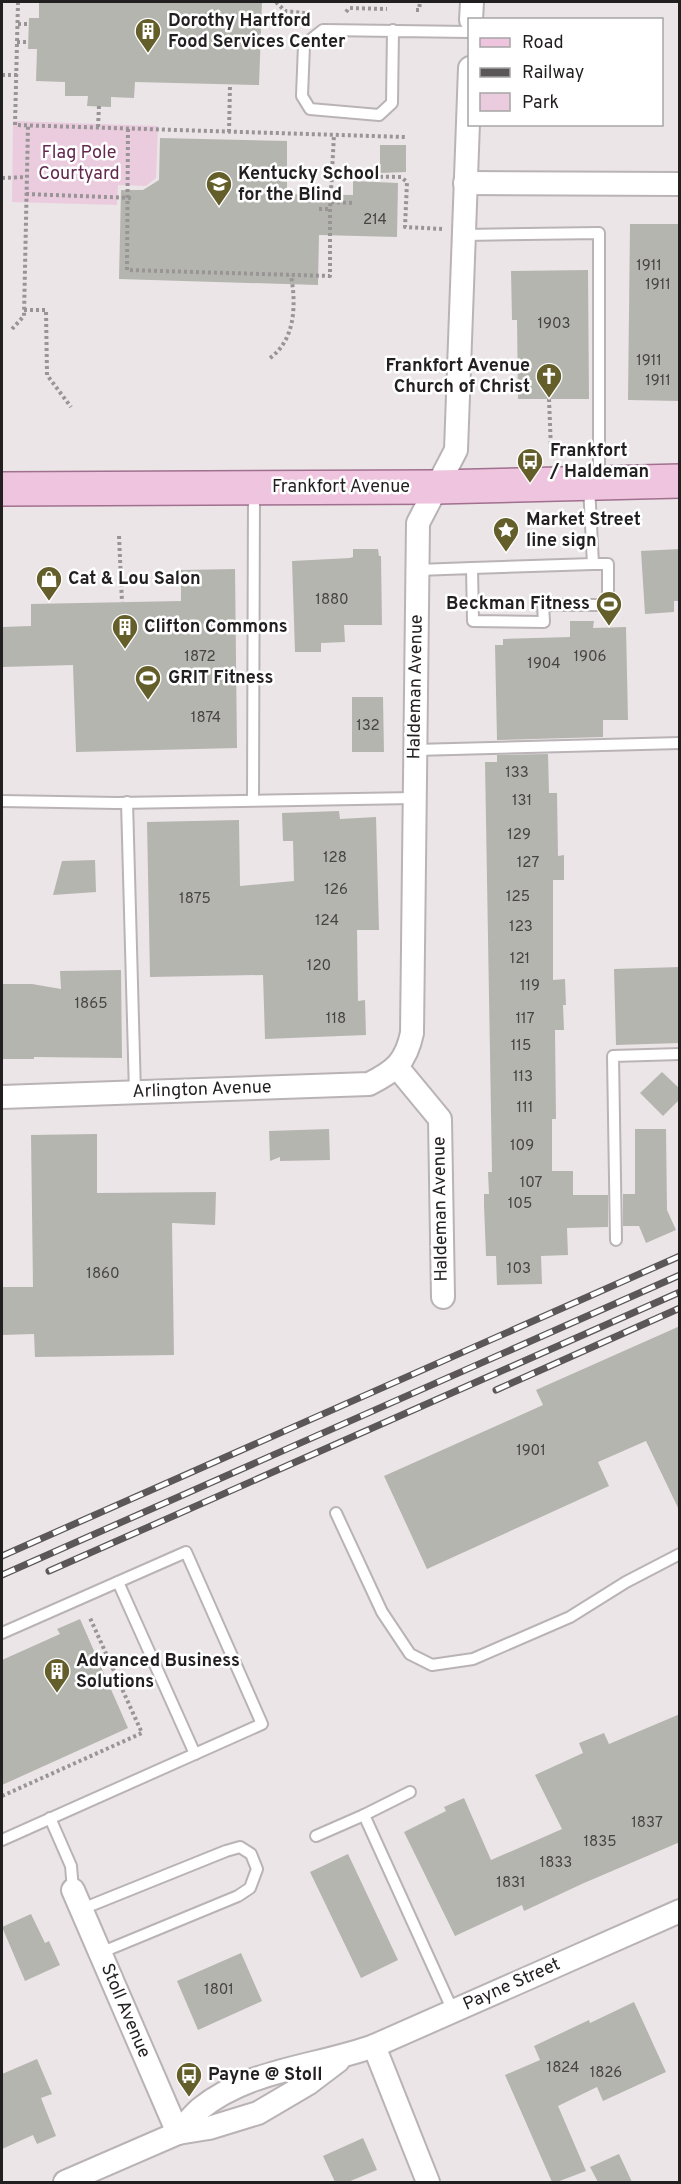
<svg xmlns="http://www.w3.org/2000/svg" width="681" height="2184" viewBox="0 0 681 2184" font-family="Overpass,sans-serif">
	<rect width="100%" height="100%" fill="#ebe5e8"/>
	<polygon fill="#eaccde" points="13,121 158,126 156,178 146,186 118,185 117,205 12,202"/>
	<g fill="#b5b5af">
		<polygon points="39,2 262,2 259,85 135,82 134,98 111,97 111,107 87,106 88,96 65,96 65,82 36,81 37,49 28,49 29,18 39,18"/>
		<polygon points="160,138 287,141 287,194 353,195 353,181 398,183 397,237 319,235 318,285 119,279 121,190 143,190 159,180"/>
		<polygon points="380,145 406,145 406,172 380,173"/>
		<polygon points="630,224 680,224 680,401 628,400"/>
		<polygon points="588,270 589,399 518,399 517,320 512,320 511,271"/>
		<polygon points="353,549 378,549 379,556 381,556 382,625 344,625 345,642 321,643 321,652 295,652 292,561 350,558 353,557"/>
		<polygon points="680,549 680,601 674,601 674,612 645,614 641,551"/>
		<polygon points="235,569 237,748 76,752 73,665 2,667 2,627 31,626 31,604 181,601 181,570"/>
		<polygon points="570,621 594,621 593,628 626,627 628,720 603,720 603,737 497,740 495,645 503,645 503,639 570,637"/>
		<polygon points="352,697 383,697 384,752 352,752"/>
		<polygon points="548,754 549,793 557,793 558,856 564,855 564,880 553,880 553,980 565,979 566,1005 563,1005 564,1030 555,1030 556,1119 552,1119 552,1171 573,1171 573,1195 608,1195 608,1227 567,1228 568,1255 541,1256 542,1284 497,1285 496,1256 486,1256 484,1205 484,1194 489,1194 488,1172 492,1172 485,762 497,762 497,755"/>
		<polygon points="339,811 340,819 376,817 379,930 357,930 358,1001 365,1000 366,1035 265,1039 263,975 150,977 147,822 239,820 240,886 294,881 293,841 283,841 282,813"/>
		<polygon points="95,860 96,892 53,895 62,861"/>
		<polygon points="680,967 680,1043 616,1045 614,969"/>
		<polygon points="121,970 122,1058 34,1057 34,1059 2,1059 2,984 32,984 61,989 60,971"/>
		<polygon points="662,1072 680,1089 680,1099 663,1116 640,1093"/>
		<polygon points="329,1129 330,1160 280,1161 280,1157 270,1161 269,1131"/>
		<polygon points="635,1129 666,1129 667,1210 676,1230 646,1243 639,1226 623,1226 623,1194 635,1194"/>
		<polygon points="97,1134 97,1193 216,1192 215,1225 172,1223 174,1355 35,1357 34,1334 2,1335 2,1287 33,1287 31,1135"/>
		<polygon points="680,1326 680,1512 646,1441 598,1462 609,1486 427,1569 384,1476 543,1405 536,1390"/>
		<polygon points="80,1619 128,1728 2,1785 2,1660 60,1634 57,1629"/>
		<polygon points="680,1714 680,1842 584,1883 524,1911 522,1905 455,1936 404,1832 446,1811 444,1807 464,1798 491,1860 528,1844 562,1829 535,1775 583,1753 579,1743 604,1733 609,1744"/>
		<polygon points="348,1854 398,1960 361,1978 310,1872"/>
		<polygon points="31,1914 45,1943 49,1941 60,1965 25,1981 2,1927"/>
		<polygon points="241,1953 262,2001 198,2030 177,1981"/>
		<polygon points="634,2002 666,2072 603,2101 597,2087 558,2106 586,2171 557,2182 552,2182 505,2075 540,2060 534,2046 589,2020 590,2023"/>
		<polygon points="37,2059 52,2094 41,2098 56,2136 37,2144 33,2135 2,2149 2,2074"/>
		<polygon points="363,2138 377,2170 348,2182 335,2182 323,2156"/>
		<polygon points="619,2154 632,2182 598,2182 590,2167"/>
	</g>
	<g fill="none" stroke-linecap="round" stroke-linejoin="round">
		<g stroke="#b9b3b6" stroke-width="14">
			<g id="lane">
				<polyline points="393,30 392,103 379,115 310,109 302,96 304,45 323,30 470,32"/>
				<polyline points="463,235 599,233 599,479"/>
				<polyline points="472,568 593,564"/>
				<polyline points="418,570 472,568 473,621 544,622 543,605 608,605 608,564 593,564 589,486"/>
				<polyline points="415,750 680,743"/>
				<polyline points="253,800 254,492"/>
				<polyline points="2,801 117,803 414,798"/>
				<polyline points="127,802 135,1093"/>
				<polyline points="616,1240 613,1056 680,1054"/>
				<polyline points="336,1513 382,1612 410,1654 432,1665 473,1659 570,1617 626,1582 680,1554"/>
				<polyline points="118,1582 195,1754"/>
				<polyline points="2,1633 186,1552 262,1724 2,1840"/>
				<polyline points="410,1792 364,1815 453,2011"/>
				<polyline points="50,1818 71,1866 73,1890"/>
				<polyline points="316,1836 364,1815"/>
				<polyline points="82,1909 226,1851 240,1847 251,1854 257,1869 250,1888 238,1896 100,1953"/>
			</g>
		</g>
		<g stroke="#b9b3b6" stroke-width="26">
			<g id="street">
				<polyline points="471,20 472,2"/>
				<polyline points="465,183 680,184"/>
				<polyline points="397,1067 440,1119 443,1297"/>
				<path d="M2,1097L369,1084C395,1071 406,1062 412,1033L418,523L456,450L470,68"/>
				<polyline points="73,1890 178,2133"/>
				<polyline points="374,2046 428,2182"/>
				<path d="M178,2133C185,2125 192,2116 200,2109C249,2069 316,2067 374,2046L680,1911"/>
				<polyline points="65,2182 178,2133 209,2128 258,2113 309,2083 338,2061"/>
			</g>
		</g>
		<g stroke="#a0708e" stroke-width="36">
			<polyline id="primary" points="2,489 437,487 680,481"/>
		</g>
		<g stroke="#999597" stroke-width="4" stroke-dasharray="3 3" stroke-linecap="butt">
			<polyline points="18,2 15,125 405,137"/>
			<polyline points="276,2 285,11 313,14"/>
			<polyline points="416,10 419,10 420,2"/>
			<polyline points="346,12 349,8 387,9"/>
			<polyline points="18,24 29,24"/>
			<polyline points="17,42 28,42"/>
			<polyline points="2,75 17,75"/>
			<polyline points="98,127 99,106"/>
			<polyline points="128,129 127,270 330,276 330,209 334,135"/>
			<polyline points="229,132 230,85"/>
			<polyline points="332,176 401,177 407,182 405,227 442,229"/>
			<polyline points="2,178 26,177"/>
			<polyline points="26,194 134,198"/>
			<polyline points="331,202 353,203"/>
			<polyline points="319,209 330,209"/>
			<polyline points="24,310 46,310 47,375 71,407"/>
			<polyline points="12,329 24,316 28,126"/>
			<path d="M270,358C296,339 296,304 291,275"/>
			<polyline points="549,399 551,449"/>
			<polyline points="119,536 122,602"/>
			<polyline points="2,1796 142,1733 90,1618"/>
		</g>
		<use href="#lane" stroke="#fff" stroke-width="10"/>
		<use href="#street" stroke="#fff" stroke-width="22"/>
		<use href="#primary" stroke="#efc4de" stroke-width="33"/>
		<g stroke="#5b5759" stroke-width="7">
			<g id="rail">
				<polyline points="496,1390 680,1308"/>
				<polyline points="2,1556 680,1256"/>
				<polyline points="49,1571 680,1292"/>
				<polyline points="2,1575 680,1275"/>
			</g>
		</g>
		<use href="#rail" stroke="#fff" stroke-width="4.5" stroke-dasharray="14" stroke-linecap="butt"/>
	</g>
	<defs>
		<g id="building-pin" transform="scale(1.35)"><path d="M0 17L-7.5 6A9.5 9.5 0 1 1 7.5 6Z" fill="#635e2a" stroke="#fff"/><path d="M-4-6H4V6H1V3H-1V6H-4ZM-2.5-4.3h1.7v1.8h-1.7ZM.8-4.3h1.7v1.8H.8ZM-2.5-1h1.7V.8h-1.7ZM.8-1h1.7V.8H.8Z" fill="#fff"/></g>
		<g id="school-pin" transform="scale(1.35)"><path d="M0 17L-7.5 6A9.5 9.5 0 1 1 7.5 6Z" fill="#635e2a" stroke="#fff"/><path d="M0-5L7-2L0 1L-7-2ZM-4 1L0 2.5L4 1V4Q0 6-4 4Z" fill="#fff"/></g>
		<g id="church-pin" transform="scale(1.35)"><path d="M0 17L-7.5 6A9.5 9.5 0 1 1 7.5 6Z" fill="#635e2a" stroke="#fff"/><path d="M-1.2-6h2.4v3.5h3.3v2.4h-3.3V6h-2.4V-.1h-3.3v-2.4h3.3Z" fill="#fff"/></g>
		<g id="bus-pin" transform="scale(1.35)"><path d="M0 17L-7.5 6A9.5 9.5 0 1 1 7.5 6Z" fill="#635e2a" stroke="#fff"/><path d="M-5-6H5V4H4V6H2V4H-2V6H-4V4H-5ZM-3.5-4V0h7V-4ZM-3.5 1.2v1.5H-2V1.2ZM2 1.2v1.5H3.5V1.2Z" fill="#fff"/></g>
		<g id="sight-pin" transform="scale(1.35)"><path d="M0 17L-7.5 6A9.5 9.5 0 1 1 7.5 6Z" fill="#635e2a" stroke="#fff"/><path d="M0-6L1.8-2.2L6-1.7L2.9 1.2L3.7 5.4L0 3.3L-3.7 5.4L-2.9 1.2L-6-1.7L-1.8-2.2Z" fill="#fff"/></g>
		<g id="shop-pin" transform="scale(1.35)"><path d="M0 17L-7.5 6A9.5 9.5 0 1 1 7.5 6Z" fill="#635e2a" stroke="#fff"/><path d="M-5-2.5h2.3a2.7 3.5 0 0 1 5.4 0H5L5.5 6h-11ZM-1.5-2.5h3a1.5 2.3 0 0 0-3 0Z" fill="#fff"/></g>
		<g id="stadium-pin" transform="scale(1.35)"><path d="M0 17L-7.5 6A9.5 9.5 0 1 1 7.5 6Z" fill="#635e2a" stroke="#fff"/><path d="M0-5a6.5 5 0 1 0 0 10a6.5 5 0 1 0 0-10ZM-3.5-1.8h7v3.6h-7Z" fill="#fff"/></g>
	</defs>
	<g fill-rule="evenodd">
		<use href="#building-pin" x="148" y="31"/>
		<use href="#school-pin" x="219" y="184"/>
		<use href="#church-pin" x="549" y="376"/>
		<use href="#bus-pin" x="530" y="461"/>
		<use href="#sight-pin" x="506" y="530"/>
		<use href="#shop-pin" x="49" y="579"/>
		<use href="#stadium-pin" x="609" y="604"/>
		<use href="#building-pin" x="125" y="627"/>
		<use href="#stadium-pin" x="148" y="678"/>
		<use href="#building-pin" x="57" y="1671"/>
		<use href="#bus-pin" x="189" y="2075"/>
	</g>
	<g text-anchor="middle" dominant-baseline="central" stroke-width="5" stroke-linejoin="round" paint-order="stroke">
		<g font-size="15" fill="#474444">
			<text x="375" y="220">214</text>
			<text x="649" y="266">1911</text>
			<text x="658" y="285">1911</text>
			<text x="554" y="324">1903</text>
			<text x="649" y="361">1911</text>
			<text x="658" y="381">1911</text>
			<text x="332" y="600">1880</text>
			<text x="200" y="657">1872</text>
			<text x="590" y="657">1906</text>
			<text x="544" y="664">1904</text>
			<text x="206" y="718">1874</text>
			<text x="368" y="726">132</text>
			<text x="517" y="773">133</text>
			<text x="522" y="801">131</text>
			<text x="519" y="835">129</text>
			<text x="335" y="858">128</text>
			<text x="528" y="863">127</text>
			<text x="336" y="890">126</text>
			<text x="518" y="897">125</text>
			<text x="195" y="899">1875</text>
			<text x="327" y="921">124</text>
			<text x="521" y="927">123</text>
			<text x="520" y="959">121</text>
			<text x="319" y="966">120</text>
			<text x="530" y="986">119</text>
			<text x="91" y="1004">1865</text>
			<text x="336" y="1019">118</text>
			<text x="525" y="1019">117</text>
			<text x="521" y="1046">115</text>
			<text x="523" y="1077">113</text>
			<text x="525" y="1108">111</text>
			<text x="522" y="1146">109</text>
			<text x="531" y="1183">107</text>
			<text x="520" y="1204">105</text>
			<text x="519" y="1269">103</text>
			<text x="103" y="1274">1860</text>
			<text x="531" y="1451">1901</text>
			<text x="647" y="1823">1837</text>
			<text x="600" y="1842">1835</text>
			<text x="556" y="1863">1833</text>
			<text x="511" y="1883">1831</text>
			<text x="219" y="1990">1801</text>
			<text x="563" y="2068">1824</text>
			<text x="606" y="2073">1826</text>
		</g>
		<g font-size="18" font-weight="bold" fill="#221f21" stroke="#fff" text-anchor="start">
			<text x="168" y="21">Dorothy Hartford<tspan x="168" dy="21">Food Services Center</tspan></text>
			<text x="238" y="174">Kentucky School<tspan x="238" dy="21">for the Blind</tspan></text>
			<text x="530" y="366" text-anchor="end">Frankfort Avenue<tspan x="530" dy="21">Church of Christ</tspan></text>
			<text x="550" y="451">Frankfort<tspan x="550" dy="21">/ Haldeman</tspan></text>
			<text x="526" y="520">Market Street<tspan x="526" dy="21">line sign</tspan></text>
			<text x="68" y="579">Cat &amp; Lou Salon</text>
			<text x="590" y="604" text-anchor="end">Beckman Fitness</text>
			<text x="144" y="627">Clifton Commons</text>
			<text x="168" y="678">GRIT Fitness</text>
			<text x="76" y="1661">Advanced Business<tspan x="76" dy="21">Solutions</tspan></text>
			<text x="208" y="2075">Payne @ Stoll</text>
		</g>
		<g font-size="18" fill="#62284e" stroke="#fff">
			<text x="79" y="153">Flag Pole<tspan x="79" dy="21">Courtyard</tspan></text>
		</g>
		<g font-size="18" fill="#221f21" stroke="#fff">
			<text x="341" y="487">Frankfort Avenue</text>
			<text transform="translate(416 687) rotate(-89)">Haldeman Avenue</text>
			<text transform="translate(202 1090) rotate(-2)">Arlington Avenue</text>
			<text transform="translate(441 1209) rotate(-91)">Haldeman Avenue</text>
			<text transform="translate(512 1985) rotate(-24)">Payne Street</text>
			<text transform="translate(125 2011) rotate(67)">Stoll Avenue</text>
		</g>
	</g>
	<rect width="681" height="2184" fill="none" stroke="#221f21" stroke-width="6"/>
	<rect x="468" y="18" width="195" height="108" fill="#ffffff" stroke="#a7a5a6" stroke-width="1.5"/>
	<rect x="480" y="38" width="30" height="9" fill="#efc4de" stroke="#a7a5a6" stroke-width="1.5"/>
	<text x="522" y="48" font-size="18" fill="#221f21">Road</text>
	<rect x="480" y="68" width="30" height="9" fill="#5b5759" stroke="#a7a5a6" stroke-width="1.5"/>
	<text x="522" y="78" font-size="18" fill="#221f21">Railway</text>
	<rect x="480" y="93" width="30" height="18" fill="#eaccde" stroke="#a7a5a6" stroke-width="1.5"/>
	<text x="522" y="108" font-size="18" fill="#221f21">Park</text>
</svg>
